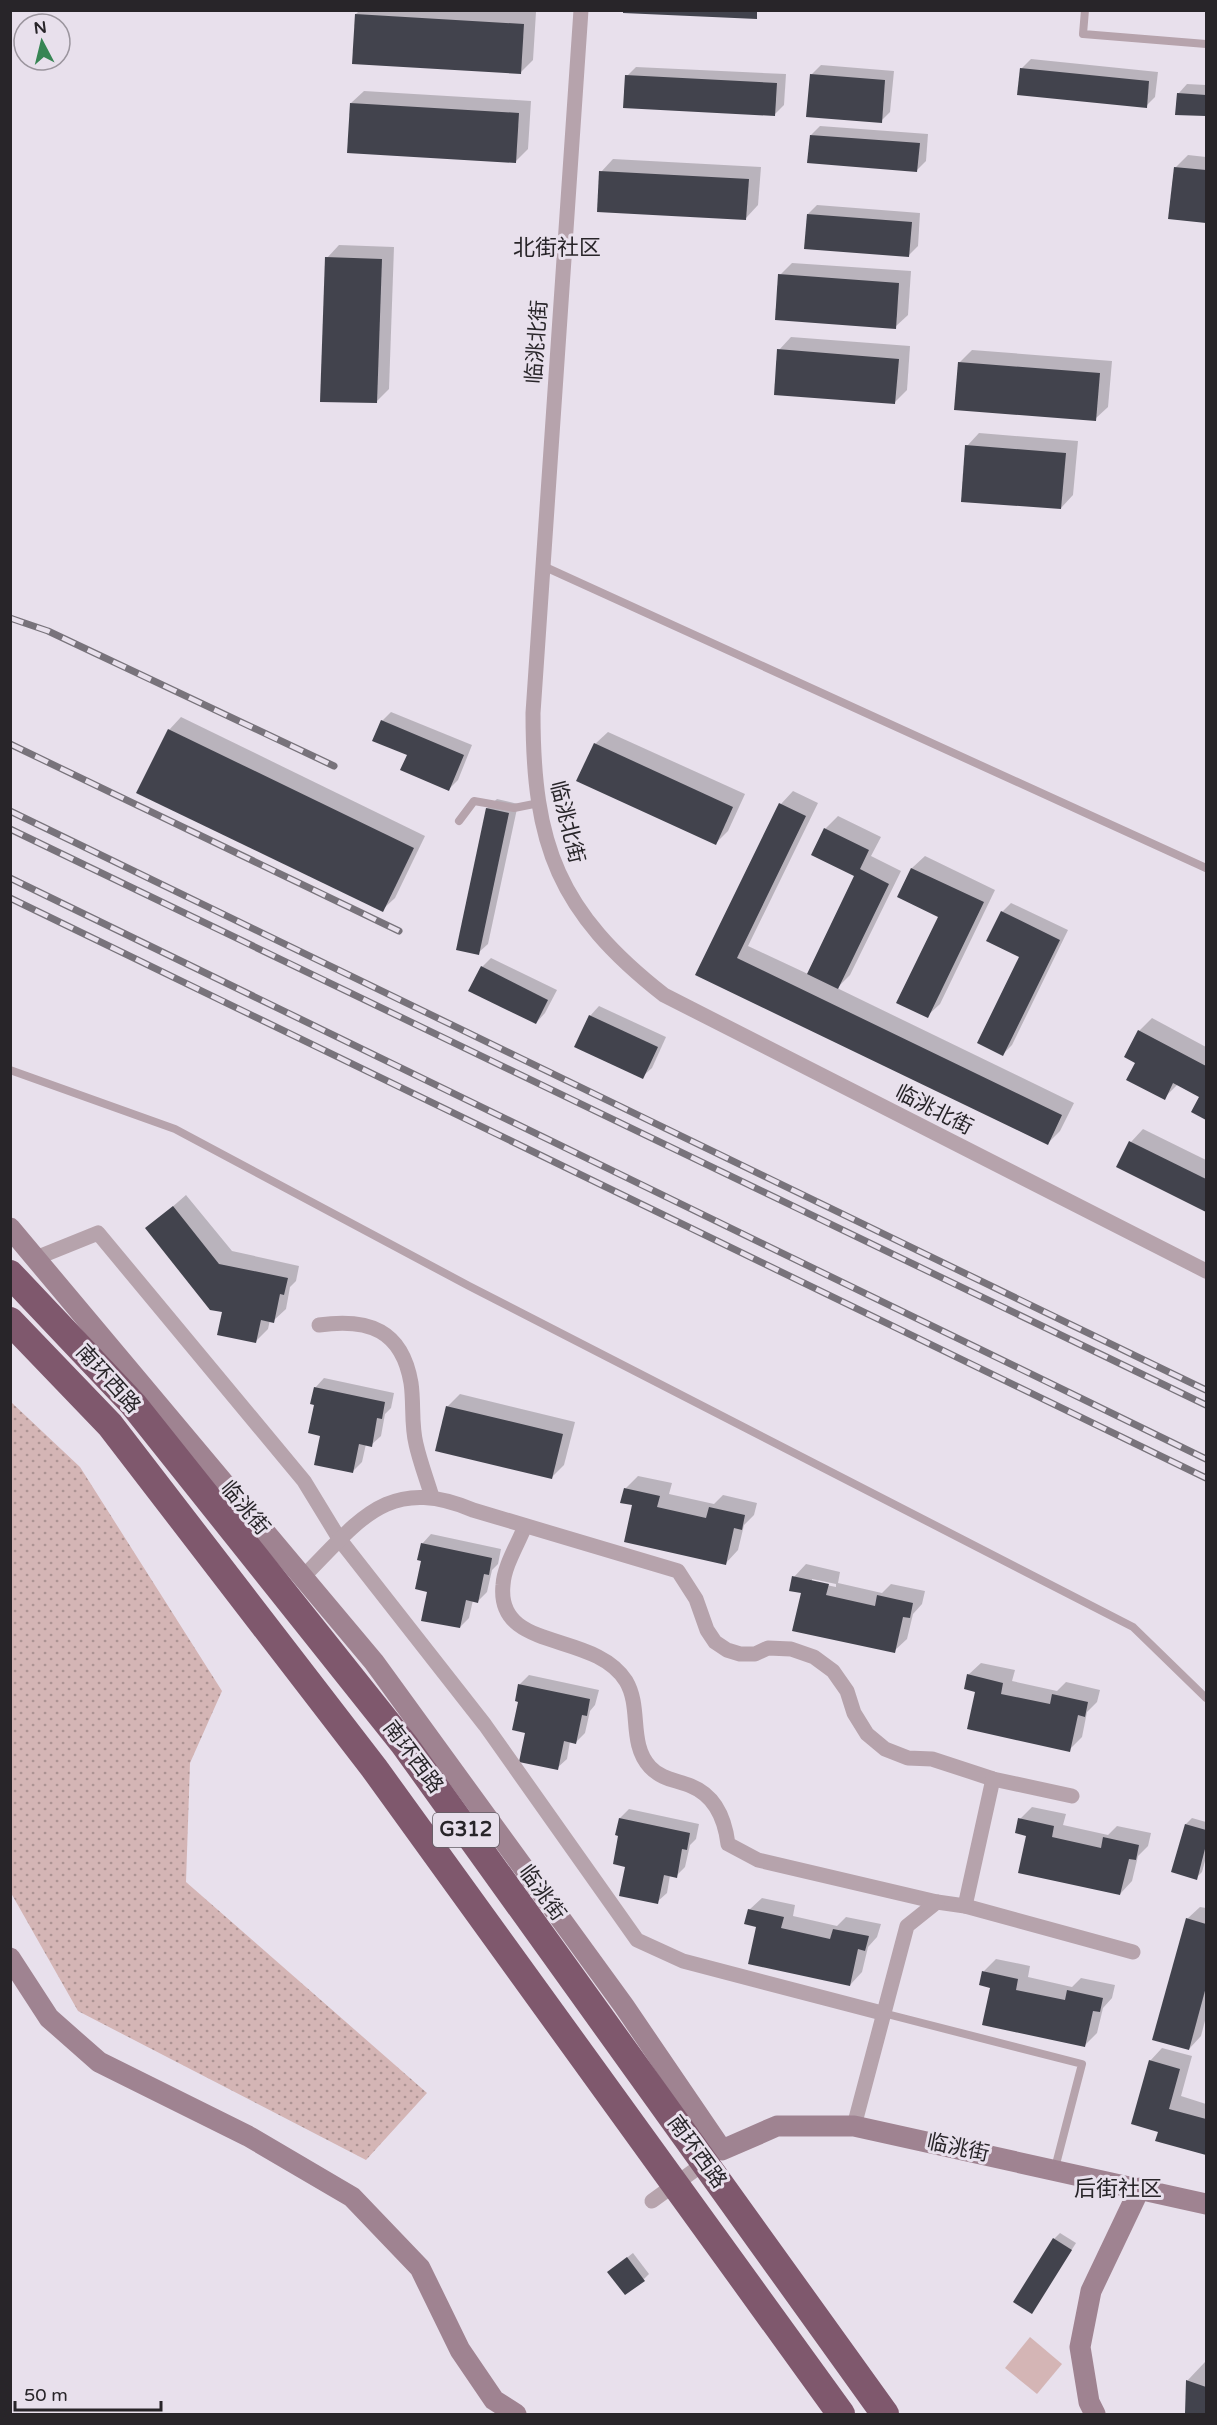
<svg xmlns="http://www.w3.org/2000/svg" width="1217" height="2425" viewBox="0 0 1217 2425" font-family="'Varela Round','Noto Sans SC',sans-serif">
	<defs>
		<pattern id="grass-dots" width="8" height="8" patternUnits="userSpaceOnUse" patternTransform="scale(1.5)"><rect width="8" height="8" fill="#d4b5b5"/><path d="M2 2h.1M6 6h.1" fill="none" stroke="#ac9393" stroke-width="1.8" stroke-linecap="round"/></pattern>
	</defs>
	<rect width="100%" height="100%" fill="#e8e0ec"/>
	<polygon fill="url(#grass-dots)" points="11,1402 80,1467 222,1691 190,1763 186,1882 427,2093 366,2160 78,2011 11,1893"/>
	<polygon fill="#d4b5b5" points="1030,2337 1062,2364 1037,2394 1005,2368"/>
	<g fill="#0003" fill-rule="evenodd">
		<polygon points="360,10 536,12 533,60 521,72 356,14"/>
		<polygon points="1031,59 1158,72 1155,97 1146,106 1021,69"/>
		<polygon points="821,65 894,71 890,112 881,121 811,75"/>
		<polygon points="636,67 786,74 784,105 775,114 627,76"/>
		<polygon points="1187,84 1206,85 1206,115 1177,113 1178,94"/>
		<polygon points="364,91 531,101 528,149 516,161 351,103"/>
		<polygon points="820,126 928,134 926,161 917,170 811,135"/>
		<polygon points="1188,155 1206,157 1206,222 1170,218 1175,168"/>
		<polygon points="613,159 761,167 758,205 746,218 601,172"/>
		<polygon points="817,205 920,213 918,246 908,256 808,214"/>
		<polygon points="339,245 394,247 389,389 376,402 327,258"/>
		<polygon points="792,263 911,271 908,315 895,327 780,275"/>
		<polygon points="791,337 910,346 907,390 894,403 779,350"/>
		<polygon points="972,350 1112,361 1108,407 1095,419 959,363"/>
		<polygon points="979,433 1078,441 1073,495 1061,508 967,446"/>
		<polygon points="391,712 472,745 458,780 449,789 409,754 382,721"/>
		<polygon points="181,717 425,836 395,898 382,910 169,730"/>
		<polygon points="608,732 745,794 728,831 716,843 595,744"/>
		<polygon points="793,791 818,803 748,946 808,974 856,875 825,829 838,816 881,837 871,856 901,871 850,975 837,988 1074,1103 1060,1131 1048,1143 697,974 781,804"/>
		<polygon points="497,799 518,804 488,944 478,953 487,808"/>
		<polygon points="925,856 995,890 940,1004 927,1016 940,917 899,897 912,868"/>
		<polygon points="1011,903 1068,930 1012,1045 1003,1054 1021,956 1002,912"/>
		<polygon points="491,958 557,990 545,1013 536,1023 482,967"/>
		<polygon points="599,1006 666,1037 652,1068 642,1077 590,1016"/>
		<polygon points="1152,1018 1206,1047 1206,1118 1193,1112 1201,1096 1178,1084 1164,1098 1137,1062 1139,1031"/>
		<polygon points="1143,1129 1206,1160 1206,1210 1118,1167 1131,1142"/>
		<polygon points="186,1195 232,1251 299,1266 296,1281 290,1287 286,1309 273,1321 270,1320 268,1329 256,1341 147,1229"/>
		<polygon points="324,1378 394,1393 391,1408 385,1414 381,1436 371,1445 366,1444 362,1462 353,1471 322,1435 315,1388"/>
		<polygon points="460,1394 575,1422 564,1465 552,1477 447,1407"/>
		<polygon points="638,1476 672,1483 669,1494 714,1504 723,1495 757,1503 754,1515 744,1525 738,1550 726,1563 634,1504 625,1489"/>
		<polygon points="431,1534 501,1549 498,1564 492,1570 487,1592 478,1601 473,1600 469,1618 460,1627 422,1560 422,1544"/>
		<path d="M806,1564L840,1572L838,1583L882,1593L891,1584L925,1591L922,1604L913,1614L907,1639L894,1651L802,1592L794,1577ZM812,1579L836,1584V1587L812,1582Z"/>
		<polygon points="981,1663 1015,1670 1012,1681 1057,1691 1066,1682 1100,1690 1097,1702 1087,1712 1082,1737 1069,1750 977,1691 968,1675"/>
		<polygon points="529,1675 599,1690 595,1705 590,1711 585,1733 576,1742 570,1741 567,1759 557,1768 527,1732 520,1684"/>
		<polygon points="1032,1807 1066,1814 1063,1825 1108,1835 1117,1826 1151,1833 1148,1846 1138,1856 1132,1881 1120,1894 1028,1834 1020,1819"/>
		<polygon points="629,1809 699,1824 696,1839 690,1845 685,1867 676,1876 670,1875 667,1893 657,1902 620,1835 620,1818"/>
		<polygon points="1192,1818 1206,1822 1206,1857 1202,1872 1196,1878 1186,1824"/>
		<polygon points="762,1898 795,1905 793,1916 837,1926 846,1917 881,1924 877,1937 868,1947 862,1972 850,1985 758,1925 749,1910"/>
		<polygon points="1200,1907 1206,1908 1206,2017 1201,2036 1189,2049 1187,1919"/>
		<polygon points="996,1959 1030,1966 1028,1977 1072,1987 1081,1978 1115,1985 1112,1998 1103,2008 1097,2033 1084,2046 992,1987 984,1971"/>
		<polygon points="1162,2048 1192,2056 1181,2096 1206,2104 1206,2154 1157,2140 1160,2131 1150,2061"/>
		<polygon points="1060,2233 1076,2243 1032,2312 1054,2239"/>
		<polygon points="633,2253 649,2274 644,2279 615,2267"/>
		<polygon points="1205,2362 1206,2414 1186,2414 1187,2381"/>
	</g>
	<g fill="#42434d">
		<polygon points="623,10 757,10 757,19 623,13"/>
		<polygon points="355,14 524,24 521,74 352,64"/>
		<polygon points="1020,68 1149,81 1147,108 1017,95"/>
		<polygon points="810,74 885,80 882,123 806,117"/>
		<polygon points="625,75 777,83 775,116 623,108"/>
		<polygon points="1177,93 1206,95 1206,116 1175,115"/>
		<polygon points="350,103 519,113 516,163 347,153"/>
		<polygon points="810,135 920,143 917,172 807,163"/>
		<polygon points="1174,167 1206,170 1206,223 1168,219"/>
		<polygon points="599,171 749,179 746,220 597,212"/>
		<polygon points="807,214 912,222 909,257 804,249"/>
		<polygon points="325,257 382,259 377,403 320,402"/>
		<polygon points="778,274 899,283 896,329 775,320"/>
		<polygon points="777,349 899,359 895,404 774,395"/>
		<polygon points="958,362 1100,373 1096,421 954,410"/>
		<polygon points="965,445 1066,453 1061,509 961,502"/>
		<polygon points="381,720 464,755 449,791 400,770 407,755 372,741"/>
		<polygon points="168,729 414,848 383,912 136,793"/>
		<polygon points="594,743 733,807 716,845 576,781"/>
		<polygon points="779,803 806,816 737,958 1062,1115 1048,1145 695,975"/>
		<polygon points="486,808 509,813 479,955 456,950"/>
		<polygon points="824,828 869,850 860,869 889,884 838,989 807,974 854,876 811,855"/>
		<polygon points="911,868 984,902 928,1018 896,1003 938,917 897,897"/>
		<polygon points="1001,911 1060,940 1003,1056 977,1043 1019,957 986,941"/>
		<polygon points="481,966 548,1000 536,1024 468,991"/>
		<polygon points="589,1015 658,1047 643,1079 574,1047"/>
		<polygon points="1138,1030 1206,1066 1206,1120 1191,1112 1199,1097 1173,1083 1165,1100 1126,1080 1135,1063 1124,1057"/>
		<polygon points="1129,1141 1206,1179 1206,1212 1116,1167"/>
		<polygon points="173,1206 219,1264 288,1278 284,1295 280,1294 274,1323 261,1320 256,1343 217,1335 222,1312 210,1310 145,1228"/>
		<polygon points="314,1387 385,1402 382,1419 377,1418 372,1447 359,1444 353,1473 314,1465 320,1436 308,1433 314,1405 310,1404"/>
		<polygon points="446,1406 563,1434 552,1479 435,1451"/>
		<polygon points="624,1488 660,1496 657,1507 706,1518 709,1507 745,1515 742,1530 734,1528 726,1565 624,1542 632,1505 620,1503"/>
		<polygon points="421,1543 492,1558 489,1575 484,1574 478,1603 466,1600 460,1628 421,1621 427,1592 415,1589 421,1561 417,1560"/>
		<polygon points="792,1576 829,1584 826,1595 875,1606 877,1595 913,1603 910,1618 903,1617 895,1653 792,1631 801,1593 789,1591"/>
		<polygon points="967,1674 1003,1683 1001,1694 1050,1704 1052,1694 1088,1702 1085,1717 1078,1715 1070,1752 967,1729 975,1692 964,1689"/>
		<polygon points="518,1684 590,1699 587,1716 582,1715 576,1744 564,1741 558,1770 519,1762 525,1733 512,1730 518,1702 515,1701"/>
		<polygon points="619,1818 690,1833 687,1850 682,1849 677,1878 664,1875 658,1904 619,1896 625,1867 613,1864 618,1836 615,1835"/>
		<polygon points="1018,1818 1054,1826 1052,1837 1101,1848 1103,1837 1139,1845 1136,1860 1129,1859 1120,1895 1018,1873 1026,1836 1015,1833"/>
		<polygon points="1185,1824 1206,1830 1206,1845 1197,1880 1171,1872"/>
		<polygon points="748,1909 784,1917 781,1928 830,1939 833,1929 869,1936 865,1951 858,1949 850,1986 748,1964 756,1927 744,1924"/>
		<polygon points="1186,1918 1206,1924 1206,1987 1189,2050 1152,2040"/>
		<polygon points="982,1971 1018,1979 1016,1990 1065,2000 1067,1990 1103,1998 1100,2012 1093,2011 1085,2047 982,2025 990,1988 979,1985"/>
		<polygon points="1149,2060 1180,2069 1169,2109 1206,2119 1206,2155 1155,2141 1158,2132 1131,2124"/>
		<polygon points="1053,2238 1072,2250 1032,2314 1013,2302"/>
		<polygon points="627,2257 645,2281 625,2295 607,2272"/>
		<polygon points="1186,2380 1206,2387 1206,2414 1185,2414"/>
	</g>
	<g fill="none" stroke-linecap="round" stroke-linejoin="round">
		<g stroke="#b6a3ac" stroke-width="8">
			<polyline points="1085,10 1083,34 1206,44"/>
			<polyline points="543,566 1206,868"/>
			<polyline points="459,821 474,801 514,808 539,803"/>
			<polyline points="10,1070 175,1129 469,1286 1133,1627 1206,1698"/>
			<polyline points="883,2013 1082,2064 1055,2168"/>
		</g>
		<g stroke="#b6a3ac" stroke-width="15">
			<path d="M581,10L533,713C533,845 558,912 664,995L1206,1271"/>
			<polyline points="36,1258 98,1233 304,1481 340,1540 485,1725 637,1940 683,1961 882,2013"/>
			<path d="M319,1325C369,1318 402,1330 411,1383C414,1403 411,1424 416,1444C420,1462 427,1480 432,1497"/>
			<path d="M525,1526C518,1544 504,1566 503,1585C496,1653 594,1630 626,1681C642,1708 628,1743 650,1767C661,1779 676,1780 691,1786C716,1796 725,1820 728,1844L758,1860L937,1902L965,1906L1133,1952"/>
			<path d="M303,1577C359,1521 388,1474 473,1510L678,1571L696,1599L707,1630L715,1642L727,1650L740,1654H755L768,1648L791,1649L814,1657L833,1671L847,1691L854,1713L867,1734L885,1749L908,1758L932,1759L993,1779L1072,1796"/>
			<polyline points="965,1906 993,1779"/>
			<polyline points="854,2126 907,1926 937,1902"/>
			<polyline points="652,2201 710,2159"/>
		</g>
		<g stroke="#9f8391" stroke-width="21">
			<polyline points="10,1228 374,1662 624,2006 722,2150 777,2126 854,2126 1206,2204"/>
			<polyline points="10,1958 49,2018 99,2062 248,2136 352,2197 420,2268 460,2350 494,2400 516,2414"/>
			<polyline points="1095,2414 1089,2402 1080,2347 1091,2291 1140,2188"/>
		</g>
		<g stroke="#78737b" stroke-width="7">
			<g id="rail">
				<polyline points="10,618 48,631 334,766"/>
				<polyline points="10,744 399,931"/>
				<polyline points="10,811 1206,1390"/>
				<polyline points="10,829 1206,1405"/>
				<polyline points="10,878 1206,1459"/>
				<polyline points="10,898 1206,1478"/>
			</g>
		</g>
		<use href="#rail" stroke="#e8e0ec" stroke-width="4.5" stroke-dasharray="14" stroke-linecap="butt"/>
		<g stroke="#7f586d" stroke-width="28">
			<polyline points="10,1274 133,1404 404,1744 885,2414"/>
			<polyline points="10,1321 110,1425 374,1768 841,2414"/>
		</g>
	</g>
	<g text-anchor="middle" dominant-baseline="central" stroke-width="6" stroke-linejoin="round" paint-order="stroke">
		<rect fill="#e8e0ec" stroke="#625d64" stroke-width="1.5" x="433" y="1813" width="66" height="34" rx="4.5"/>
		<g font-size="20" font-weight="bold" fill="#282529">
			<text x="466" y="1830">G312</text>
		</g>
		<g font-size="21" fill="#282529" stroke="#e8e0ec">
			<text transform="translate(537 342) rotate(-86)">临洮北街</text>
			<text transform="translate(567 822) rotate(76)">临洮北街</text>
			<text transform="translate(934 1110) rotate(27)">临洮北街</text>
			<text transform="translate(108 1379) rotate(48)">南环西路</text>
			<text transform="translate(245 1508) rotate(50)">临洮街</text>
			<text transform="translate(413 1757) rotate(53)">南环西路</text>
			<text transform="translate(542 1893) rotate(54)">临洮街</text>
			<text transform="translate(958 2148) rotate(12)">临洮街</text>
			<text transform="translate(697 2152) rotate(54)">南环西路</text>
		</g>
		<g font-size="22" fill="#282529" stroke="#e8e0ec">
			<text x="557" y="248">北街社区</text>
			<text x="1118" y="2189">后街社区</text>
		</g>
	</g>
	<rect width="1217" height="2425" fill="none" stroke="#282529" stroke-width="24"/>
	<g transform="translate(42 42) rotate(353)"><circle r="28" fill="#e8e0ec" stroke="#9b959e" stroke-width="1.5"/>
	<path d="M0-4.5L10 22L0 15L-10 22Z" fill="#378554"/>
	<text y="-9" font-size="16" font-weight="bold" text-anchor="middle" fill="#282529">N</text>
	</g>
	<path d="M15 2401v9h146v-9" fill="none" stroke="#282529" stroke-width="3"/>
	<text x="24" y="2401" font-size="18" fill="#282529" stroke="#e8e0ec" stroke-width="4.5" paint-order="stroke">50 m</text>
</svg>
